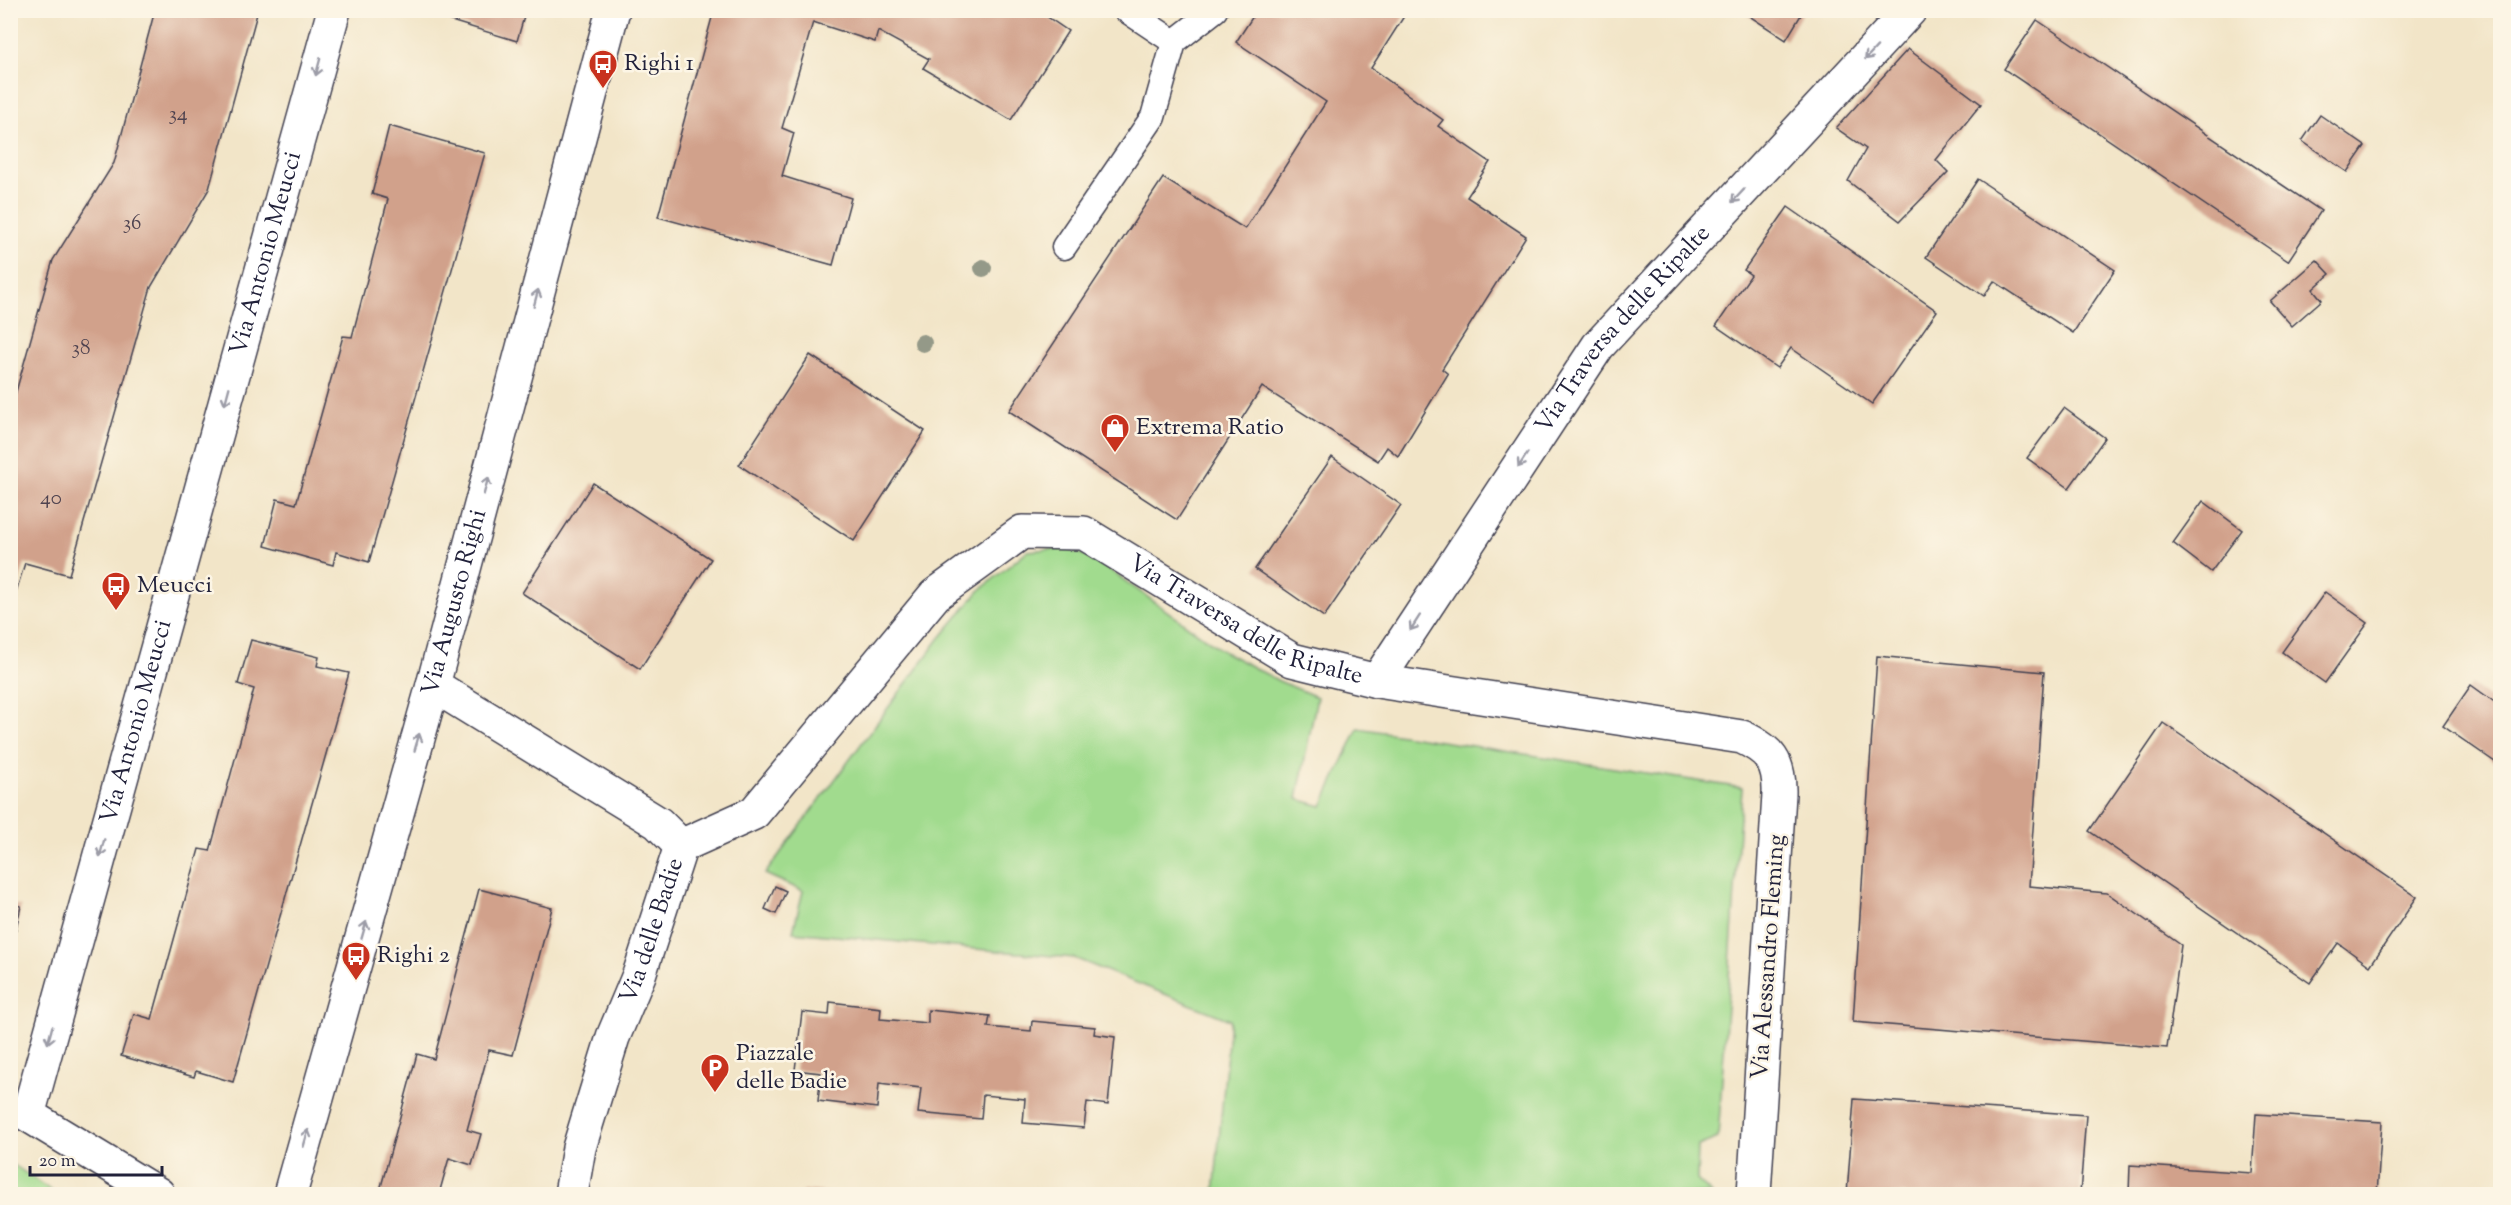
<svg xmlns="http://www.w3.org/2000/svg" width="2511" height="1205" viewBox="0 0 2511 1205" font-family="'Sorts Mill Goudy',serif">
	<rect width="100%" height="100%" fill="#fcf5e5"/>
	<filter id="ink" filterUnits="userSpaceOnUse"><feTurbulence type="fractalNoise" baseFrequency=".0167" numOctaves="2"/><feDisplacementMap in="SourceGraphic" scale="12" xChannelSelector="R" yChannelSelector="G"/><feConvolveMatrix kernelMatrix="1 2 1 2 8 2 1 2 1" color-interpolation-filters="sRGB"/></filter>
	<filter id="wash" filterUnits="userSpaceOnUse"><feTurbulence type="fractalNoise" baseFrequency=".008" numOctaves="4" result="noise"/><feDisplacementMap in="SourceGraphic" scale="24" xChannelSelector="R" yChannelSelector="G"/><feGaussianBlur stdDeviation="1.35" result="paint"/><feColorMatrix in="noise" values="0 0 0 0 0 0 0 0 0 0 0 0 0 0 0 0 0 1.4 0 .05"/><feComposite in="paint" operator="in"/></filter>
	<g filter="url(#wash)">
		<rect width="100%" height="100%" fill="#f2e5c8"/>
		<g fill="#a1db8e" stroke="#627e64" stroke-width="1.5">
			<polygon points="1064,548 1093,558 1223,651 1279,681 1317,697 1297,799 1322,806 1358,728 1742,788 1718,1138 1698,1146 1697,1180 1712,1194 1214,1194 1230,1020 1074,958 793,932 803,891 765,874 939,639 979,591 1027,551"/>
			<polygon points="11,1163 56,1194 11,1194"/>
		</g>
		<g id="blocks">
			<g fill="#d1a18b">
				<polygon points="155,10 258,10 209,189 151,287 69,575 25,563 10,611 10,413 53,260 114,163"/>
				<polygon points="415,10 526,10 517,41"/>
				<polygon points="714,10 1037,10 1068,31 1011,120 923,68 929,59 878,31 875,42 813,22 782,128 794,133 782,176 851,198 833,265 658,217"/>
				<polygon points="1257,10 1408,10 1371,68 1443,120 1438,126 1490,162 1467,197 1526,236 1442,369 1448,374 1398,456 1387,447 1378,461 1262,387 1177,520 1009,411 1163,178 1245,229 1326,102 1236,42"/>
				<polygon points="1740,10 1804,10 1786,40"/>
				<polygon points="2037,20 2321,211 2288,261 2004,69"/>
				<polygon points="1908,49 1981,104 1936,160 1948,172 1900,221 1848,181 1866,149 1836,128"/>
				<polygon points="2320,115 2365,146 2347,172 2302,141"/>
				<polygon points="389,126 485,153 369,562 336,552 333,565 265,546 277,499 296,504 343,336 352,337 388,199 372,194"/>
				<polygon points="1978,179 2115,270 2073,333 1994,281 1984,296 1926,257"/>
				<polygon points="1788,207 1937,311 1872,404 1791,348 1777,368 1716,326 1751,275 1744,270"/>
				<polygon points="2317,260 2330,274 2313,289 2322,300 2292,326 2270,301"/>
				<polygon points="810,355 925,431 854,541 739,465"/>
				<polygon points="2064,408 2105,438 2069,488 2027,458"/>
				<polygon points="1332,457 1401,505 1324,617 1255,569"/>
				<polygon points="593,483 711,559 640,669 522,593"/>
				<polygon points="2203,501 2242,530 2211,572 2173,543"/>
				<polygon points="2325,592 2368,623 2325,683 2282,652"/>
				<polygon points="251,640 319,657 317,666 349,673 233,1082 196,1071 194,1077 121,1056 134,1014 152,1019 199,849 210,851 254,689 238,684"/>
				<polygon points="1877,656 2044,672 2029,886 2107,893 2181,945 2167,1048 1853,1022"/>
				<polygon points="2471,685 2500,706 2500,755 2495,762 2443,726"/>
				<polygon points="2163,723 2417,897 2370,966 2338,943 2310,983 2089,831"/>
				<polygon points="775,886 786,891 776,914 765,909"/>
				<polygon points="479,889 552,908 513,1055 489,1050 467,1130 481,1134 472,1165 449,1158 439,1194 379,1194 417,1054 434,1059"/>
				<polygon points="10,904 21,906 11,951 10,951"/>
				<polygon points="830,1002 881,1008 880,1019 928,1023 928,1010 990,1016 988,1027 1031,1031 1032,1021 1095,1027 1094,1034 1115,1037 1108,1105 1087,1102 1084,1128 1023,1123 1025,1099 983,1095 981,1119 918,1113 921,1088 879,1083 877,1108 818,1101 821,1073 795,1070 802,1012 829,1015"/>
				<polygon points="1854,1099 2086,1115 2080,1194 1847,1194"/>
				<polygon points="2256,1114 2382,1122 2377,1194 2129,1194 2130,1165 2252,1173"/>
				<polygon points="803,1190 833,1193 833,1194 803,1194"/>
			</g>
		</g>
	</g>
	<g filter="url(#ink)">
		<use href="#blocks" fill-opacity="0" stroke="#413f50" stroke-width="1.5"/>
		<g fill="none" stroke-linecap="round" stroke-linejoin="round">
			<g stroke="#413f50" stroke-width="27">
				<g id="lane">
					<polyline points="1174,42 1215,10"/>
					<polyline points="1064,247 1153,117 1174,42 1126,10"/>
				</g>
			</g>
			<g stroke="#413f50" stroke-width="36">
				<g id="street">
					<path d="M1377,681L1742,737C1770,750 1780,762 1779,794L1754,1194"/>
					<polyline points="433,685 658,823 681,846"/>
					<path id="s1" d="M681,846L754,813L935,595L1022,532L1084,533L1292,660L1377,681L1598,346L1910,10"/>
					<path id="s2" d="M158,1194L28,1115L334,10"/>
					<path id="s3" d="M290,1194L433,685L613,10"/>
					<path id="s4" d="M571,1194L579,1148L613,1037L639,975L681,846"/>
				</g>
			</g>
			<polyline stroke="#413f50" stroke-width="4" stroke-dasharray="1.5 4.5" stroke-linecap="butt" points="10,1191 15,1194"/>
			<use href="#lane" stroke="#fff" stroke-width="24"/>
			<use href="#street" stroke="#fff" stroke-width="33"/>
		</g>
		<g fill="#949988">
			<circle cx="983" cy="268" r="9"/>
			<circle cx="923" cy="343" r="9"/>
		</g>
		<defs><path id="oneway-shaft" d="M-6 0H5M1.5-3L5.5 0L1.5 3" fill="none" stroke-width="1.6" stroke-linecap="round" stroke-linejoin="round" transform="scale(1.5)"/></defs>
		<g stroke="#9c9ca7">
			<use href="#oneway-shaft" transform="translate(1871 53) rotate(133)"/>
			<use href="#oneway-shaft" transform="translate(318 67) rotate(105)"/>
			<use href="#oneway-shaft" transform="translate(1738 196) rotate(133)"/>
			<use href="#oneway-shaft" transform="translate(536 298) rotate(-75)"/>
			<use href="#oneway-shaft" transform="translate(227 396) rotate(105)"/>
			<use href="#oneway-shaft" transform="translate(1523 460) rotate(123)"/>
			<use href="#oneway-shaft" transform="translate(486 486) rotate(-75)"/>
			<use href="#oneway-shaft" transform="translate(1415 623) rotate(123)"/>
			<use href="#oneway-shaft" transform="translate(417 742) rotate(-74)"/>
			<use href="#oneway-shaft" transform="translate(102 848) rotate(105)"/>
			<use href="#oneway-shaft" transform="translate(364 930) rotate(-74)"/>
			<use href="#oneway-shaft" transform="translate(50 1035) rotate(105)"/>
			<use href="#oneway-shaft" transform="translate(306 1138) rotate(-74)"/>
		</g>
	</g>
	<defs>
		<g id="bus-pin" transform="scale(1.5)"><path d="M0 17L-7.5 6A9.5 9.5 0 1 1 7.5 6Z" fill="#c8321e" stroke="#fcf5e5"/><path d="M-5-6H5V4H4V6H2V4H-2V6H-4V4H-5ZM-3.5-4V0h7V-4ZM-3.5 1.2v1.5H-2V1.2ZM2 1.2v1.5H3.5V1.2Z" fill="#fff"/></g>
		<g id="shop-pin" transform="scale(1.5)"><path d="M0 17L-7.5 6A9.5 9.5 0 1 1 7.5 6Z" fill="#c8321e" stroke="#fcf5e5"/><path d="M-5-2.5h2.3a2.7 3.5 0 0 1 5.4 0H5L5.5 6h-11ZM-1.5-2.5h3a1.5 2.3 0 0 0-3 0Z" fill="#fff"/></g>
		<g id="parking-pin" transform="scale(1.5)"><path d="M0 17L-7.5 6A9.5 9.5 0 1 1 7.5 6Z" fill="#c8321e" stroke="#fcf5e5"/><path d="M-3.5-5.5H1a3.5 3.5 0 0 1 0 7H-1V5.5H-3.5ZM-1-3.4V-.6H.8a1.4 1.4 0 0 0 0-2.8Z" fill="#fff"/></g>
	</defs>
	<g fill-rule="evenodd">
		<use href="#bus-pin" x="603" y="64"/>
		<use href="#shop-pin" x="1115" y="428"/>
		<use href="#bus-pin" x="116" y="586"/>
		<use href="#bus-pin" x="356" y="956"/>
		<use href="#parking-pin" x="715" y="1068"/>
	</g>
	<g text-anchor="middle" dominant-baseline="central" stroke-width="5" stroke-linejoin="round" paint-order="stroke">
		<g font-size="21" fill="#4e424f">
			<text x="178" y="115">34</text>
			<text x="132" y="224">36</text>
			<text x="81" y="349">38</text>
			<text x="51" y="499">40</text>
		</g>
		<g font-size="24" fill="#22223b" stroke="#fcf5e5" text-anchor="start">
			<text x="624" y="64">Righi 1</text>
			<text x="1136" y="428">Extrema Ratio</text>
			<text x="137" y="586">Meucci</text>
			<text x="377" y="956">Righi 2</text>
			<text x="736" y="1054">Piazzale<tspan x="736" dy="28">delle Badie</tspan></text>
		</g>
		<g font-size="24" fill="#22223b" stroke="#fcf5e5">
			<text stroke="none"><textPath href="#s2" startOffset="1046">Via Antonio Meucci</textPath></text>
			<text stroke="none"><textPath href="#s1" startOffset="1294">Via Traversa delle Ripalte</textPath></text>
			<text stroke="none"><textPath href="#s3" startOffset="614">Via Augusto Righi</textPath></text>
			<text stroke="none"><textPath href="#s1" startOffset="718">Via Traversa delle Ripalte</textPath></text>
			<text stroke="none"><textPath href="#s2" startOffset="560">Via Antonio Meucci</textPath></text>
			<text stroke="none"><textPath href="#s4" startOffset="276">Via delle Badie</textPath></text>
			<text transform="translate(1769 957) rotate(-86)">Via Alessandro Fleming</text>
		</g>
	</g>
	<rect width="2511" height="1205" fill="none" stroke="#fcf5e5" stroke-width="36"/>
	<path d="M30 1166v9h132v-9" fill="none" stroke="#22223b" stroke-width="3"/>
	<text x="39" y="1166" font-size="18" fill="#22223b" stroke="#fcf5e5" stroke-width="4.5" paint-order="stroke">20 m</text>
</svg>
